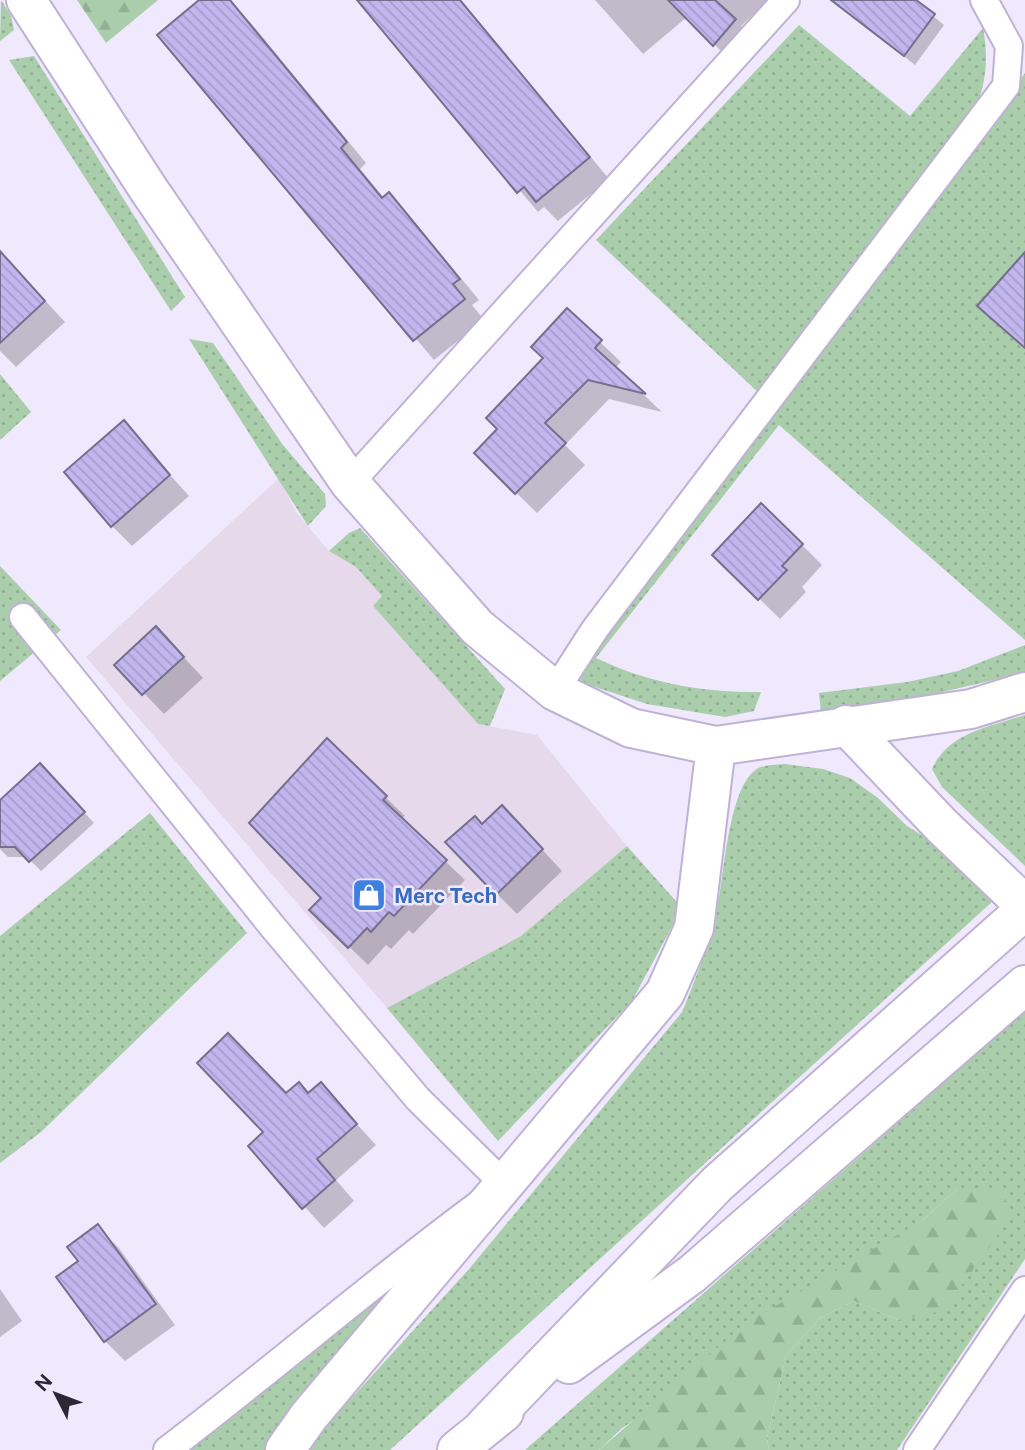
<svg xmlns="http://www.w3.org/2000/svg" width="1025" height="1450" viewBox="0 0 1025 1450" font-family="'Public Sans',sans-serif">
	<defs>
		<pattern id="grass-dots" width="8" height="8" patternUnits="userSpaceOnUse" patternTransform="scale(1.75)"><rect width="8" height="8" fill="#aacdab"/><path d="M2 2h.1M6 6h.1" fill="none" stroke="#92b094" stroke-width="1.8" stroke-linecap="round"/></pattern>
		<pattern id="forest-firs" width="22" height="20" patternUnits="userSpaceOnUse" patternTransform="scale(1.75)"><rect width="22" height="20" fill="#aacdab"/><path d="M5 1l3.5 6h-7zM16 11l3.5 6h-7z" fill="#92b094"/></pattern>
		<pattern id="building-back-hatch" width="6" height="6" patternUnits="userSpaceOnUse" patternTransform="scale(1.75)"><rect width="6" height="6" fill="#c1b6ee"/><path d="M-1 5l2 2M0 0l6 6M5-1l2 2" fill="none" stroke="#a69ccd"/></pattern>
	</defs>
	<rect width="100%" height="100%" fill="#f0e9fd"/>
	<polygon fill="#e7d9ec" points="279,478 296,512 329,551 356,567 382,596 373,606 478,724 537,735 627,846 521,936 387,1008 86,657"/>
	<g fill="url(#grass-dots)">
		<polygon points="1,0 11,16 14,30 0,41"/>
		<path d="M799,25L910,116L983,28C988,56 987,78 977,105L761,395L596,240Z"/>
		<polygon points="34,56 185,297 171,311 9,60"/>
		<path d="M1025,73V252L977,306L1025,348V640L779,425L596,658C648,683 704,693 761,692L754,711L725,717L647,704L583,683L575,672L956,169Z"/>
		<polygon points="189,339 213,343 283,445 325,494 326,506 308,526"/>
		<polygon points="0,374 31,412 0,440"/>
		<polygon points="360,528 505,689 490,726 478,724 373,606 382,596 356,567 329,551 349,533"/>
		<polygon points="0,566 61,630 0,681"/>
		<polygon points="1025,645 1025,673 877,707 821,713 819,693 907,682 958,671"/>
		<path d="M1025,715V866L942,787L932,769C949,732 989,727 1025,715Z"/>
		<path d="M785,764L823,769L850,778L878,798L907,826L928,839L993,901L390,1450H308L338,1413L469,1269L682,1012C696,979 709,944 717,910C724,876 728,793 754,771C762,764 774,765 785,764Z"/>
		<polygon points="150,813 247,933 41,1132 0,1163 0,936"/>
		<polygon points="627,846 682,908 632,1001 498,1141 387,1008 521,936"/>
		<polygon points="1025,1011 1025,1259 897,1450 769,1450 767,1438 786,1356 820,1318 854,1301 898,1320 957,1189 923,1220 621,1429 599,1450 525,1450"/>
		<polygon points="410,1266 269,1450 181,1450"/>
	</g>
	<g fill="url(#forest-firs)">
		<polygon points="77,0 158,0 106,43"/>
		<polygon points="957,1189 998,1189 1014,1213 943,1311 898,1320 854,1301 820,1318 786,1356 767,1438 769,1450 599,1450 746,1323 923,1220"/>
	</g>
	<g fill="#0003">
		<polygon points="201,0 230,2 250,22 366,163 360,169 384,198 389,194 409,215 479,300 472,305 484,320 434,360 159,35"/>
		<polygon points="359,0 461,0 609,179 558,221 544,207 538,212"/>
		<polygon points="595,0 768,0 741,26 745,31 724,54 687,17 643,54"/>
		<polygon points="859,0 914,0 944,25 915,65 849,12"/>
		<polygon points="0,265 26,280 65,322 16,367 0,351"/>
		<polygon points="600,342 621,362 615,368 662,412 609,399 565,445 585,465 537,513 476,453"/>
		<polygon points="124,423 189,496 132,546 112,526"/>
		<polygon points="802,545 822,565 802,587 806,592 780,619 715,555"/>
		<polygon points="176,649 203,678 164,714 117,665"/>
		<polygon points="327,741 405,816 401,819 465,880 413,934 409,930 391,949 386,945 368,965 312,910 323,898"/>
		<polygon points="50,775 94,823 41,871 27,857 8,857 0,849 0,803"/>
		<polygon points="482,827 522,828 562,871 517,914 497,894"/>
		<polygon points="321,1085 376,1145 336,1180 354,1201 324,1228 250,1146"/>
		<polygon points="97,1227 118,1247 175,1325 125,1361 105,1341 80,1261"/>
		<polygon points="0,1289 22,1321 0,1337"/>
	</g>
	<g fill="url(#building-back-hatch)" stroke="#756f8e" stroke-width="2">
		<polygon points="199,0 230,0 347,142 341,148 382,198 389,192 460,279 453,284 465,299 413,341 157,35"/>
		<polygon points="357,0 460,0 590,157 536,202 524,187 517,193"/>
		<polygon points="668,0 715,0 736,19 713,46"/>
		<polygon points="831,0 916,0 935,14 904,56"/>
		<polygon points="0,251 45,301 0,343"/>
		<polygon points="1025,252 1025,348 977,306"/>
		<polygon points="567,308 602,340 595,348 646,394 588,380 545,423 566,443 515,494 474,453 497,429 486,418 543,358 531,347"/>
		<polygon points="124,420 170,475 111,527 64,472"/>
		<polygon points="761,503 803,544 782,566 787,570 758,600 712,555"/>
		<polygon points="156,626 184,657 142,695 114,665"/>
		<polygon points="327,738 387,796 383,800 447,860 394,916 389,912 371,932 367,928 348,948 309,910 321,898 249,823"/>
		<polygon points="40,763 85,812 29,862 15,847 0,847 0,800"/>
		<polygon points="502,805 543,849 496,895 445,842 475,816 482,824"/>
		<polygon points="228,1033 286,1093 299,1082 308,1093 321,1082 357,1124 317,1159 335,1180 302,1209 248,1146 263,1132 197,1063"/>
		<polygon points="98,1224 156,1304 104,1342 56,1277 78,1261 67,1247"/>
	</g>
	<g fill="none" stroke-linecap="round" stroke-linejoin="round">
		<g stroke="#bfb2d4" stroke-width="30">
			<g id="lane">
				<polyline points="350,483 786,0"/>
				<path d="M23,617L272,926L418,1099L505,1185C389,1269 281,1363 167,1450"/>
				<polyline points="555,691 595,629 1006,86 1009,46 984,0"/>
				<polyline points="917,1450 1025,1290"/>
			</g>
		</g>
		<g stroke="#bfb2d4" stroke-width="42">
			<g id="secondary">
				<polyline points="26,0 149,190 350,483 477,627 555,691 631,728 716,746 971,709 1025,692"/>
				<polyline points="846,725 942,826 1025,905"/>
				<polyline points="285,1450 309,1416 665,993 694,928 716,746"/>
			</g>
		</g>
		<g stroke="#bfb2d4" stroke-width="42">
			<g id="primary">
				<polyline points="569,1364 692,1274 1025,985"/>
				<polyline points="485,1426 717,1184 1025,910"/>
				<polyline points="457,1450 504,1412"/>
			</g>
		</g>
		<use href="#lane" stroke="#fff" stroke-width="26"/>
		<use href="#secondary" stroke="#fff" stroke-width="38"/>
		<use href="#primary" stroke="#fff" stroke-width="38"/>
	</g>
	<defs>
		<g id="shop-square" transform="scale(1.75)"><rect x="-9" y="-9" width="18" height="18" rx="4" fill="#3f7fe0" stroke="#f0e9fd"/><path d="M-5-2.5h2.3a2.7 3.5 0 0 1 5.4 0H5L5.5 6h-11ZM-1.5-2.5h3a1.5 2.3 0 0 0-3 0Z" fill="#fff"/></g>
	</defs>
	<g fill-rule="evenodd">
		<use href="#shop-square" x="369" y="895"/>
	</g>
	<g text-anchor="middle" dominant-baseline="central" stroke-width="5" stroke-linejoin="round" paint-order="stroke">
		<g font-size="21" font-weight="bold" fill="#366cbe" stroke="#f0e9fd" text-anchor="start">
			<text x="394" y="895">Merc Tech</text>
		</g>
	</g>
	<g transform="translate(56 1394) rotate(312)" stroke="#f0e9fd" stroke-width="5" paint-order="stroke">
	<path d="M0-5L12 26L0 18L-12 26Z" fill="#2c2734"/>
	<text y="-10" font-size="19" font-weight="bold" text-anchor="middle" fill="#2c2734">N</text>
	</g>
</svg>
